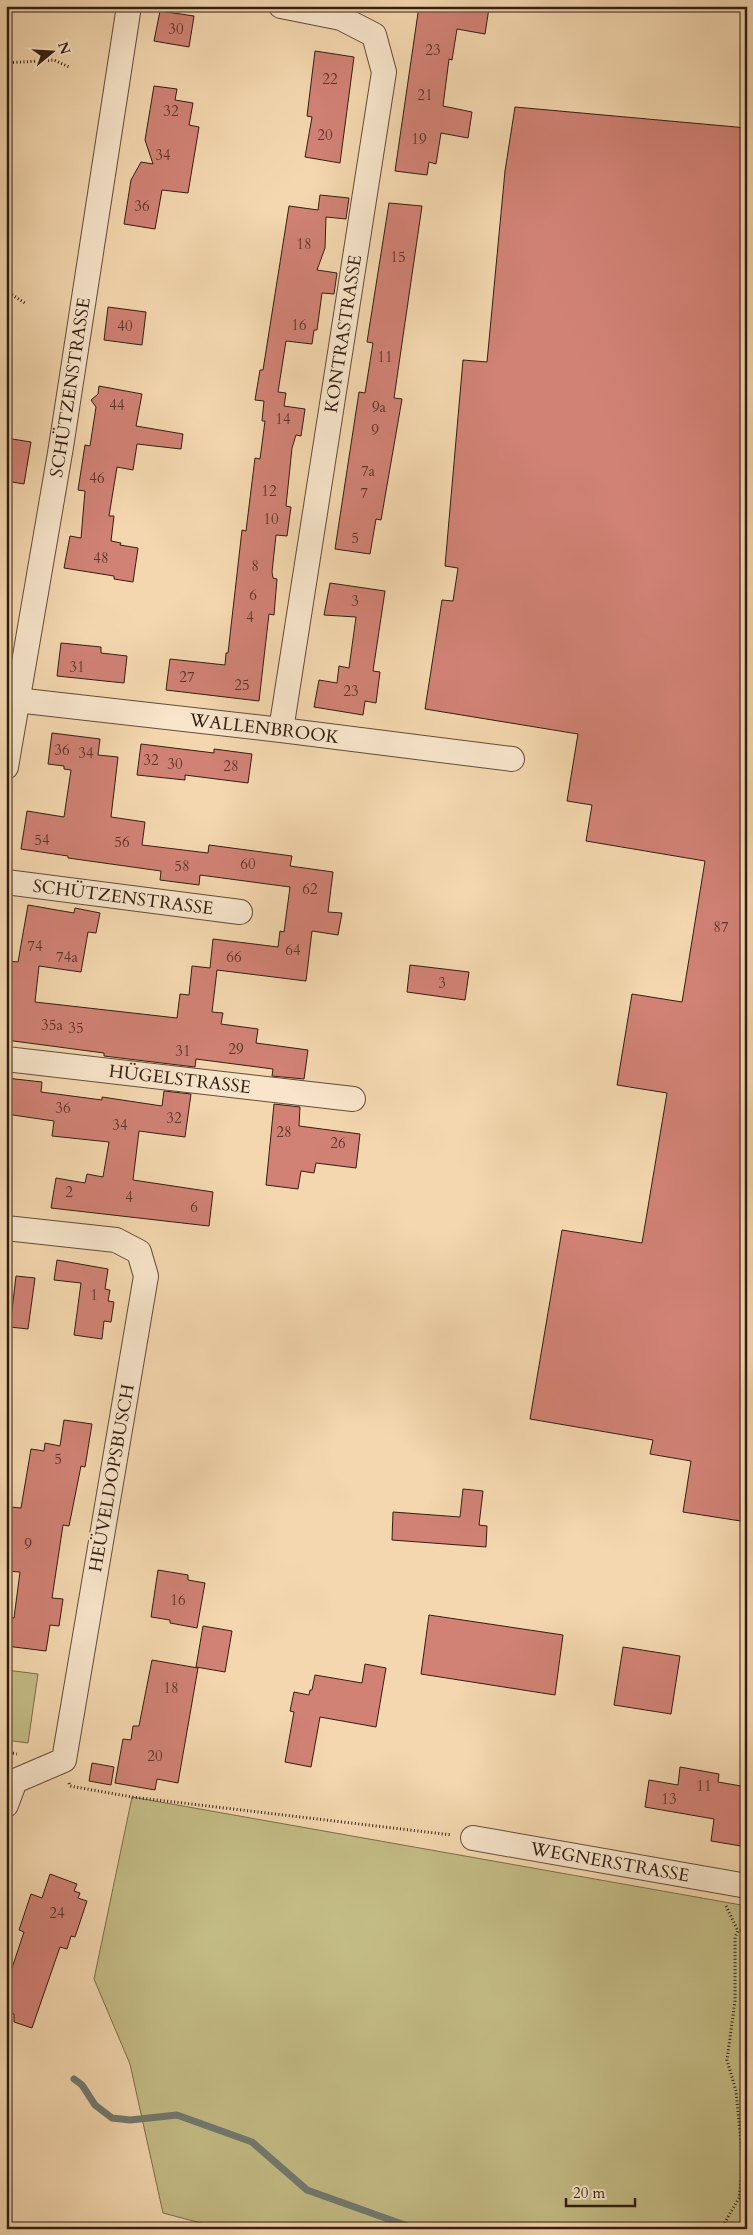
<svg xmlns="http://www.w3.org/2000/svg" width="753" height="2235" viewBox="0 0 753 2235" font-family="Cardo,serif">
	<rect width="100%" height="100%" fill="#f4d7af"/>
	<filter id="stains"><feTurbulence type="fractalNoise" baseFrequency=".004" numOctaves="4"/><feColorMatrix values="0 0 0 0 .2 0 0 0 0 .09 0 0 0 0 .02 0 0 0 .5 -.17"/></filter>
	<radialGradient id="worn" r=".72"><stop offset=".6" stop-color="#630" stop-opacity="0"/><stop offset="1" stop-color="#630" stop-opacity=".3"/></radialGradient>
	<g fill="#c4bc85" stroke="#7b6c4c">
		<polygon points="6,1670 38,1674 28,1743 6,1740"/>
		<polygon points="132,1797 747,1906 747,2229 224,2229 163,2213 130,2064 94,1979"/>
	</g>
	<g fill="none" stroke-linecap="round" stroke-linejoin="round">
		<polyline stroke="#727a71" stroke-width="7" points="74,2079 82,2085 95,2105 112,2118 130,2120 177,2115 252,2142 307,2190 416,2229"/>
	</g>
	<g fill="#d18275" stroke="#321d12">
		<polygon points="419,6 479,6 489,8 485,34 457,29 452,60 449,59 443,106 472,112 468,138 441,133 436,164 429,162 427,175 395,171"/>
		<polygon points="160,11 194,16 189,47 154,41"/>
		<polygon points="315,51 354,57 340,163 305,157 312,117 307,116"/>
		<polygon points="154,86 177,89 175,100 193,103 189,125 199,127 188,193 162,190 155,229 124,224 131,180 141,162 153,164 145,140"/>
		<polygon points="515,107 747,128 747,1522 683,1512 691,1461 650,1454 653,1440 530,1419 562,1230 642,1243 667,1093 617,1085 632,994 682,1002 705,861 586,841 592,805 567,801 578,734 425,709 442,600 453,601 458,568 445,566 463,360 487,362 505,171"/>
		<polygon points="320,195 349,198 346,219 326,217 325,248 317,270 337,273 334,294 322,293 317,330 314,330 312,344 286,341 278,392 286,393 284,406 305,409 301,436 296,435 292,448 286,506 291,507 287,536 276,535 272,572 273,578 277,579 274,615 269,614 259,701 166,690 170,659 225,665 226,653 228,653 242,530 246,531 255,458 260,459 265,421 262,421 264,401 255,400 260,370 263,370 289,206 318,210"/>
		<polygon points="389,203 422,206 394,398 402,399 381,520 376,519 370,554 335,549 359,392 365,393 373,343 367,342"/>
		<polygon points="108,307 146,312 142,345 104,340"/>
		<polygon points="99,386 142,394 136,426 183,434 181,449 137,444 133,470 117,467 109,516 114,516 111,541 121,543 120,545 138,548 133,582 114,579 114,576 64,568 70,536 81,538 85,491 78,490 85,445 90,446 96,407 91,400 98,394"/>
		<polygon points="6,438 31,442 24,484 6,481"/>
		<polygon points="330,583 385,591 373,671 380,672 376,703 365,701 363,715 314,707 319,680 337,683 339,666 349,668 356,617 324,615"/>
		<polygon points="61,643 101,647 101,653 127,656 124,683 57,676"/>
		<polygon points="52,733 100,739 98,755 118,757 111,817 145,822 142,845 208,853 209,845 292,856 290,866 333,872 328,912 342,913 338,935 312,931 306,981 217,970 212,1012 223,1013 221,1024 258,1029 256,1043 308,1050 304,1079 272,1076 273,1069 196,1059 195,1067 104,1056 104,1053 6,1040 6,961 18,962 28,905 74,913 75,908 100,913 96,933 88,932 81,972 39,966 35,1002 177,1018 180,994 189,995 192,966 210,968 213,939 278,947 280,931 284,932 290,887 200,875 199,885 160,880 161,871 68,858 68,856 21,849 27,811 64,817 71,770 64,769 64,766 48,764"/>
		<polygon points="141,744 214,753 214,749 252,754 248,783 185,775 185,780 137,775"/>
		<polygon points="410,965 469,972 465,1000 407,992"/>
		<polygon points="6,1078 42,1082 41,1092 102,1100 102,1097 162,1106 164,1091 191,1094 185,1137 139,1131 133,1180 213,1192 209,1226 51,1208 56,1178 85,1183 87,1174 103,1177 109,1142 52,1136 54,1121 6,1114"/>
		<polygon points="274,1104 300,1107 299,1126 360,1134 356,1168 316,1163 314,1173 301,1171 298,1189 266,1185"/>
		<polygon points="57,1260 108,1269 105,1289 110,1290 108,1301 114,1302 111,1322 104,1321 102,1339 74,1335 81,1283 54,1280"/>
		<polygon points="16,1276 35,1278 28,1329 10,1327"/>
		<polygon points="64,1420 92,1424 85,1467 81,1466 69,1526 63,1525 52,1598 63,1599 59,1626 50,1625 46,1651 6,1646 6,1617 14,1618 20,1572 6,1571 6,1539 10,1507 21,1508 31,1449 44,1451 45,1443 60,1446"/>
		<polygon points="463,1489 483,1491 479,1525 487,1526 486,1547 392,1540 393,1512 460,1517"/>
		<polygon points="158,1570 188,1575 188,1580 205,1583 197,1628 170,1623 170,1620 151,1617"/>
		<polygon points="429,1615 563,1635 555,1695 421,1674"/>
		<polygon points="203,1626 232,1631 225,1672 196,1667"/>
		<polygon points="623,1647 680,1656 671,1714 614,1705"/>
		<polygon points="152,1660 198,1668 178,1783 157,1779 155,1790 115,1783 123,1739 131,1740 133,1726 139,1726"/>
		<polygon points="365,1664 386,1668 376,1727 320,1717 311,1767 285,1762 294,1712 290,1711 294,1692 309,1695 310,1690 312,1690 315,1675 362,1683"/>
		<polygon points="92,1763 114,1767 111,1785 89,1781"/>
		<polygon points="680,1767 719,1774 718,1782 747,1787 747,1847 711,1841 714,1819 645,1807 649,1780 678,1785"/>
		<polygon points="50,1874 77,1884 74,1891 80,1893 78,1898 87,1901 75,1937 71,1936 67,1949 60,1947 32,2028 14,2022 14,2014 6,2011 6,1966 12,1968 24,1932 19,1930 31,1894 42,1898"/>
	</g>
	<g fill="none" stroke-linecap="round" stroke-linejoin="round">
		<g stroke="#624c39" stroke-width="26">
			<g id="street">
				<path id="s1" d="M16,700L281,730L512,759"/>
				<path id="s2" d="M281,730L384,72L374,35L341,18L281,6"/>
				<path id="s3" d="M6,767L61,447L129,6"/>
				<path id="s4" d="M6,882L240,912"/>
				<path id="s5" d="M6,1059L353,1099"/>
				<polyline points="6,1228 116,1240 139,1252 146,1276 64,1760 15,1781 6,1805"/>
				<path id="s6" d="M473,1838L747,1886"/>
			</g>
		</g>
		<g stroke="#321d12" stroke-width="3" stroke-dasharray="1 2.5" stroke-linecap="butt">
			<polyline points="6,63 54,60 69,67"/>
			<polyline points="6,291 25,303"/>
			<polyline points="6,1752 17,1754"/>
			<polyline points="69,1783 70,1786 132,1797 452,1835"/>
			<polyline points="726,1906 738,1931"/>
			<polyline points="721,2229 739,2198 743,2164 736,2091 727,2060 735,2001 735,1937 738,1931 747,1929"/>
		</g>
		<use href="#street" stroke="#f8e5cb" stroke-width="24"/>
	</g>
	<g text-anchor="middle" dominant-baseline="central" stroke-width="4" stroke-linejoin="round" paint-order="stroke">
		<g font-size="15" fill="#5a362b">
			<text x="176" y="29">30</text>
			<text x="433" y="50">23</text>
			<text x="330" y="79">22</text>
			<text x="425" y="95">21</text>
			<text x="171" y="111">32</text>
			<text x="325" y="135">20</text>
			<text x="419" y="139">19</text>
			<text x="163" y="155">34</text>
			<text x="142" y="206">36</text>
			<text x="304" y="244">18</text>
			<text x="398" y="257">15</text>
			<text x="299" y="325">16</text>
			<text x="125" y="326">40</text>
			<text x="385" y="357">11</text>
			<text x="117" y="405">44</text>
			<text x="379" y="407">9a</text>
			<text x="283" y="419">14</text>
			<text x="375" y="430">9</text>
			<text x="368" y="471">7a</text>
			<text x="97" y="478">46</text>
			<text x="269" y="491">12</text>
			<text x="364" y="493">7</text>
			<text x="271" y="519">10</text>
			<text x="355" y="538">5</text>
			<text x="101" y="558">48</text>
			<text x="255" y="566">8</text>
			<text x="253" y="595">6</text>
			<text x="355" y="601">3</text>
			<text x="250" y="617">4</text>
			<text x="77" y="667">31</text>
			<text x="187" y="677">27</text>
			<text x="242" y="685">25</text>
			<text x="351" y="691">23</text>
			<text x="62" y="750">36</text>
			<text x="86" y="753">34</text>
			<text x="151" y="760">32</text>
			<text x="175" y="764">30</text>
			<text x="231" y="766">28</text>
			<text x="42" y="840">54</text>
			<text x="122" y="842">56</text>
			<text x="248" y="864">60</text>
			<text x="182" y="866">58</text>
			<text x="310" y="889">62</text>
			<text x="721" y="927">87</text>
			<text x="35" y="946">74</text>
			<text x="293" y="950">64</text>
			<text x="67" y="957">74a</text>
			<text x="234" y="957">66</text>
			<text x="442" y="983">3</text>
			<text x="52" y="1025">35a</text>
			<text x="76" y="1028">35</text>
			<text x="236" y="1049">29</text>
			<text x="183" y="1051">31</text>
			<text x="63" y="1108">36</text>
			<text x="174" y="1118">32</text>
			<text x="120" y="1125">34</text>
			<text x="284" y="1132">28</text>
			<text x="338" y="1143">26</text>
			<text x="69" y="1192">2</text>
			<text x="129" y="1197">4</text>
			<text x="194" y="1207">6</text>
			<text x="94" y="1295">1</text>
			<text x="58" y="1459">5</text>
			<text x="28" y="1544">9</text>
			<text x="178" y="1600">16</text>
			<text x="171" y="1688">18</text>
			<text x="155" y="1756">20</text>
			<text x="704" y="1786">11</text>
			<text x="669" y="1799">13</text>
			<text x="57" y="1913">24</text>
		</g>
		<g font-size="18" fill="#321d12" stroke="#f8e5cb">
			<text stroke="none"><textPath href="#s2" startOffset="401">KONTRASTRASSE</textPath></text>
			<text stroke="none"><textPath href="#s3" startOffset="385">SCHÜTZENSTRASSE</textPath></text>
			<text stroke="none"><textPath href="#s1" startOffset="250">WALLENBROOK</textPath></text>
			<text stroke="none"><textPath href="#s4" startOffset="118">SCHÜTZENSTRASSE</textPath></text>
			<text stroke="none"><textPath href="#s5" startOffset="175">HÜGELSTRASSE</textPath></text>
			<text transform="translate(112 1478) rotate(-80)">HEÜVELDOPSBUSCH</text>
			<text stroke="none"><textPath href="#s6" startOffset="139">WEGNERSTRASSE</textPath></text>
		</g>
	</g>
	<rect width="753" height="2235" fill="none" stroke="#f4d7af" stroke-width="25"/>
	<rect x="8" y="8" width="738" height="2220" fill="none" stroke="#321d12" stroke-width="2.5"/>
	<rect x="12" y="12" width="728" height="2210" fill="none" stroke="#321d12"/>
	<g transform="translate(52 52) rotate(72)" stroke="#f8e5cb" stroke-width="4" paint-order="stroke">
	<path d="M0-4L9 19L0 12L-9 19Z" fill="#321d12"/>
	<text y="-8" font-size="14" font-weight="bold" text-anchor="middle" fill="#321d12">N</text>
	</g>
	<path d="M566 2198v8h69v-8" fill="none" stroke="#321d12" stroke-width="2.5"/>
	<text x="573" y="2198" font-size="15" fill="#321d12" stroke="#f8e5cb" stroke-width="4" paint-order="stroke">20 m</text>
	<rect width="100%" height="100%" filter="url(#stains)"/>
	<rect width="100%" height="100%" fill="url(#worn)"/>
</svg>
